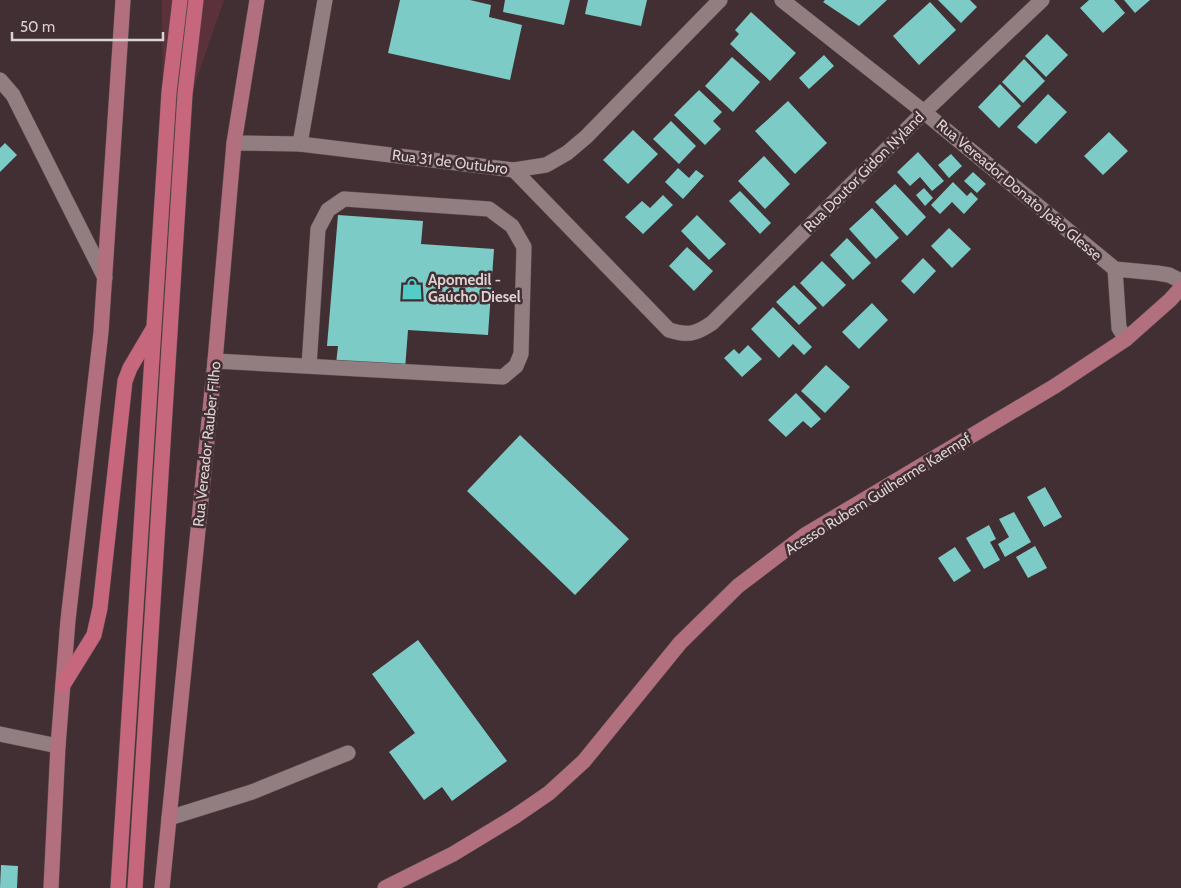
<svg xmlns="http://www.w3.org/2000/svg" width="1181" height="888" viewBox="0 0 1181 888" font-family="Cabin,sans-serif">
	<rect width="100%" height="100%" fill="#412f33"/>
	<polygon fill="#5b323b" points="162,0 224,0 196,81 166,210 163,210"/>
	<g fill="#7dcbc6">
		<polygon points="400,0 470,0 491,5 489,17 522,25 510,80 388,53"/>
		<polygon points="505,0 570,0 564,25 503,12"/>
		<polygon points="588,0 647,0 641,26 585,14"/>
		<polygon points="825,0 887,0 859,26 823,2"/>
		<polygon points="938,0 970,0 977,7 961,23"/>
		<polygon points="1089,0 1114,0 1125,13 1103,33 1080,8"/>
		<polygon points="1124,0 1150,0 1135,13"/>
		<polygon points="930,2 956,30 919,65 893,36"/>
		<polygon points="751,12 796,53 770,81 730,44 739,34 735,30"/>
		<polygon points="1047,34 1068,55 1046,77 1025,56"/>
		<polygon points="824,55 834,66 809,89 799,78"/>
		<polygon points="732,57 760,82 733,112 705,86"/>
		<polygon points="1024,59 1045,81 1023,103 1002,82"/>
		<polygon points="1000,84 1021,106 999,128 978,107"/>
		<polygon points="699,90 722,112 713,121 721,129 705,145 674,115"/>
		<polygon points="1048,94 1067,112 1036,144 1017,127"/>
		<polygon points="788,101 827,143 795,174 755,131"/>
		<polygon points="671,121 696,146 679,164 653,139"/>
		<polygon points="633,130 658,154 628,184 603,160"/>
		<polygon points="1109,132 1128,151 1103,175 1084,156"/>
		<polygon points="5,143 17,155 0,172 0,148"/>
		<polygon points="918,152 944,181 932,191 920,177 910,186 897,172"/>
		<polygon points="951,154 962,166 949,178 938,165"/>
		<polygon points="764,156 790,184 765,209 738,181"/>
		<polygon points="678,168 689,178 696,170 704,176 683,199 665,182"/>
		<polygon points="973,172 986,184 977,193 964,181"/>
		<polygon points="953,182 967,196 971,192 978,199 964,214 952,202 940,214 931,205"/>
		<polygon points="895,184 926,217 907,236 875,202"/>
		<polygon points="924,188 933,198 925,206 916,195"/>
		<polygon points="740,191 771,223 760,234 729,201"/>
		<polygon points="663,195 673,205 643,234 625,217 642,201 650,208"/>
		<polygon points="872,208 899,238 876,259 849,229"/>
		<polygon points="338,215 423,221 421,244 494,249 488,335 408,330 405,369 336,364 338,346 327,346"/>
		<polygon points="697,215 726,244 709,260 681,231"/>
		<polygon points="949,228 971,249 952,268 931,246"/>
		<polygon points="847,238 871,263 853,280 830,255"/>
		<polygon points="687,247 713,271 694,291 669,266"/>
		<polygon points="923,258 936,271 914,294 901,281"/>
		<polygon points="822,261 846,285 823,307 800,283"/>
		<polygon points="794,285 817,308 799,325 776,302"/>
		<polygon points="872,303 888,320 859,349 842,332"/>
		<polygon points="773,307 812,347 804,355 793,344 779,358 751,329"/>
		<polygon points="748,345 762,359 742,377 724,358 734,349 739,354"/>
		<polygon points="826,365 850,387 825,413 801,391"/>
		<polygon points="796,393 821,419 811,428 803,421 786,437 768,420"/>
		<polygon points="520,435 629,539 575,595 467,491"/>
		<polygon points="1045,487 1062,517 1044,527 1027,497"/>
		<polygon points="1014,512 1031,542 1005,557 998,544 1009,537 999,519"/>
		<polygon points="989,525 996,539 990,542 1000,560 984,569 966,538"/>
		<polygon points="1035,546 1047,568 1028,578 1016,557"/>
		<polygon points="955,547 971,571 954,582 938,558"/>
		<polygon points="418,640 507,761 452,801 442,787 424,800 389,752 415,733 372,674"/>
		<polygon points="1,865 18,866 17,888 0,888"/>
	</g>
	<g fill="none" stroke-linecap="round" stroke-linejoin="round">
		<g stroke="#5a4b4f" stroke-width="16">
			<g id="minor">
				<polyline points="782,0 924,112 1115,269 1157,273 1169,275 1181,281"/>
				<polyline points="0,80 13,95 105,278"/>
				<polyline points="234,143 300,144 514,170 546,165 567,153 586,137 720,0"/>
				<polyline points="300,144 325,0"/>
				<path d="M514,170L669,330C688,336 696,334 712,323L924,112L1042,0"/>
				<polyline points="1115,269 1119,328 1126,339"/>
				<polyline points="215,361 503,377 516,366 521,354 524,247 512,226 489,209 344,199 328,210 318,229 309,366"/>
				<polyline points="0,734 58,746"/>
				<polyline points="169,818 252,792 348,753"/>
			</g>
		</g>
		<g stroke="#5a4b4f" stroke-width="16">
			<g id="major">
				<polyline points="51,888 58,746 68,620 101,332 123,0"/>
				<polyline points="162,888 215,361 234,143 257,0"/>
				<polyline points="385,888 453,854 514,817 549,793 584,761 680,643 738,586 805,535 1055,386 1126,339 1170,300 1181,288"/>
			</g>
		</g>
		<g stroke="#5a4b4f" stroke-width="16">
			<g id="highway">
				<polyline points="63,685 94,635 100,608 125,381 130,368 153,329"/>
				<polyline points="118,888 169,92 180,0"/>
				<polyline points="135,888 185,94 196,0"/>
			</g>
		</g>
		<use href="#minor" stroke="#927d81" stroke-width="15"/>
		<use href="#major" stroke="#b2707f" stroke-width="15"/>
		<use href="#highway" stroke="#c7677e" stroke-width="15"/>
	</g>
	<defs>
		<g id="shop-bare" transform="scale(1.725)"><path d="M-5-2.5h2.3a2.7 3.5 0 0 1 5.4 0H5L5.5 6h-11ZM-1.5-2.5h3a1.5 2.3 0 0 0-3 0Z" fill="#54cdc8" stroke="#412f33" stroke-width="2.5" paint-order="stroke"/></g>
	</defs>
	<g fill-rule="evenodd">
		<use href="#shop-bare" x="412" y="289"/>
	</g>
	<g text-anchor="middle" dominant-baseline="central" stroke-width="5" stroke-linejoin="round" paint-order="stroke">
		<g font-size="15" fill="#dcd1d3" stroke="#412f33">
			<text transform="translate(450 162) rotate(7)">Rua 31 de Outubro</text>
			<text transform="translate(864 172) rotate(-45)">Rua Doutor Gidon Nyland</text>
			<text transform="translate(1019 190) rotate(40)">Rua Vereador Donato João Glesse</text>
			<text transform="translate(207 444) rotate(-84)">Rua Vereador Rauber Filho</text>
			<text transform="translate(878 494) rotate(-32)">Acesso Rubem Guilherme Kaempf</text>
		</g>
		<g font-size="15" font-weight="bold" fill="#dcd1d3" stroke="#412f33" text-anchor="start">
			<text x="428" y="280">Apomedil -<tspan x="428" dy="17">Gaúcho Diesel</tspan></text>
		</g>
	</g>
	<path d="M12 32v8h151v-8" fill="none" stroke="#dcd1d3" stroke-width="2.5"/>
	<text x="20" y="32" font-size="15" fill="#dcd1d3" stroke="#412f33" stroke-width="4" paint-order="stroke">50 m</text>
</svg>
